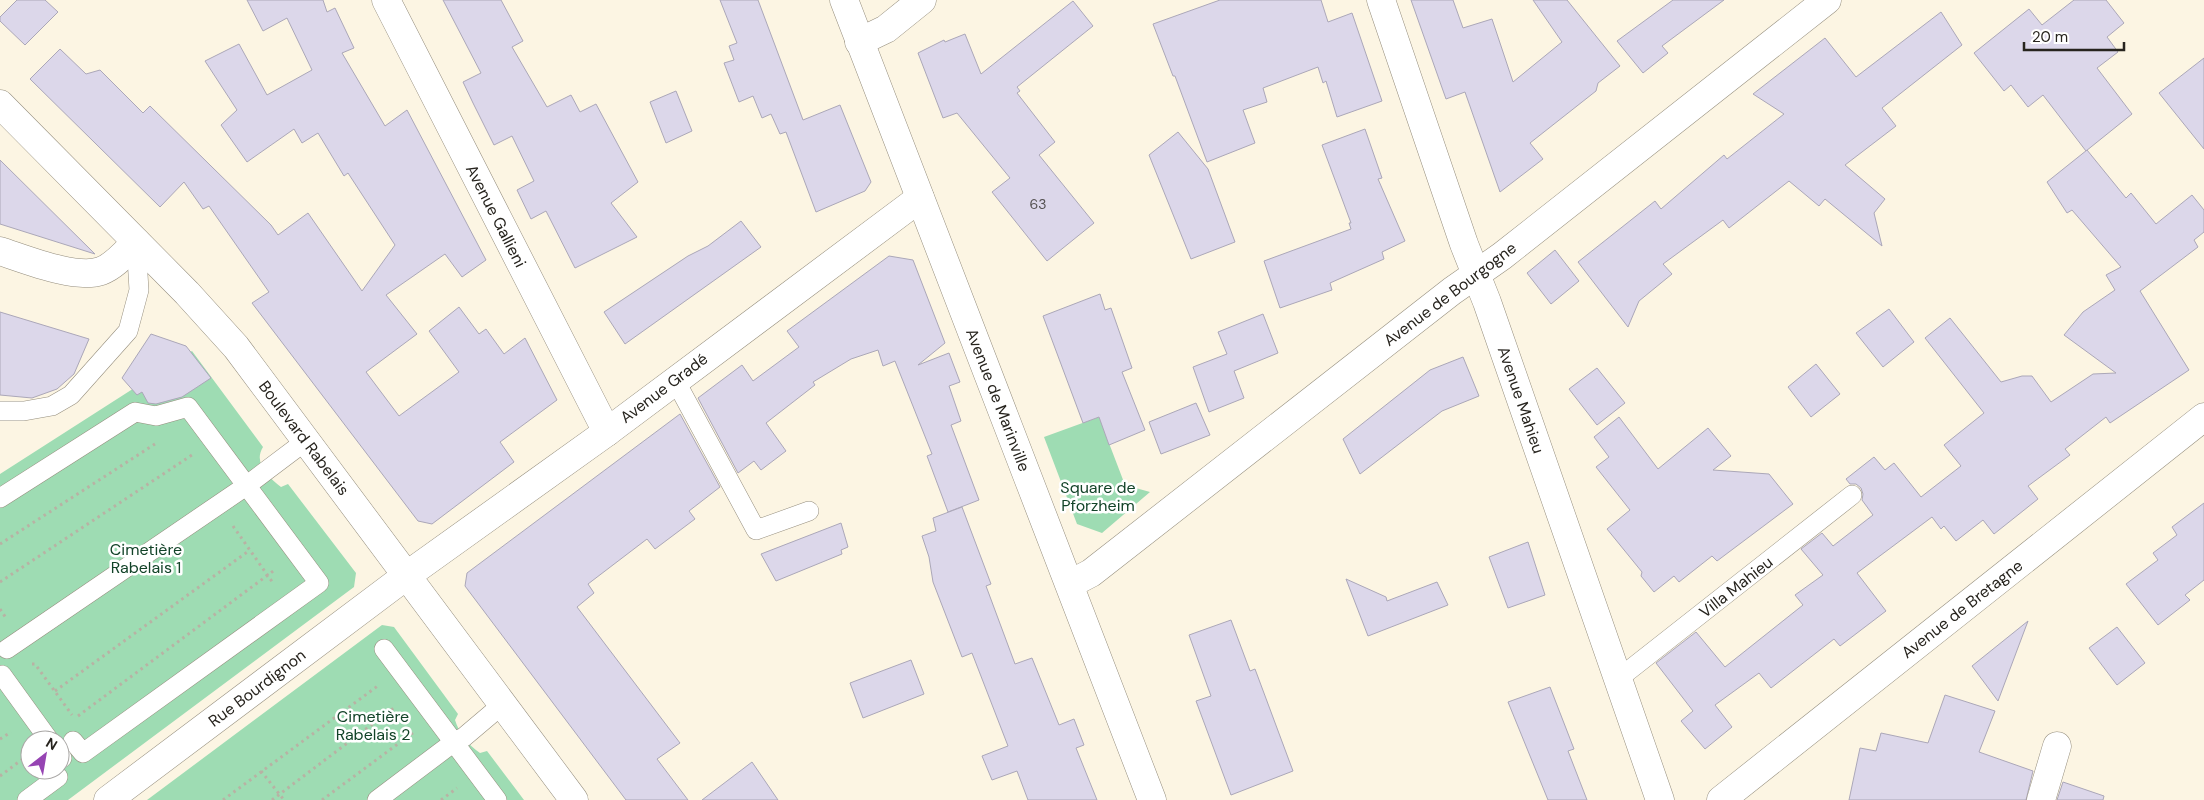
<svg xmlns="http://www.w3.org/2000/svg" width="2204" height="800" viewBox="0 0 2204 800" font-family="'DM Sans',sans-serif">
	<rect width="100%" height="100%" fill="#fcf5e3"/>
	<g fill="#9edcb3" fill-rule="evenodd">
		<path d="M192,351L263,447C253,463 268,477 281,487L288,484L356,573L354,587L68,800H0V474ZM30,740H60V770H30Z"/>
		<polygon points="1099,417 1125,485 1150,492 1102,533 1077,524 1044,437"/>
		<path d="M382,625L394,627L458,714L455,720C459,733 468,745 480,753L487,751L524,800H147Z"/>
	</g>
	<g fill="#dcd7ea" stroke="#aba7b8">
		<polygon points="17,0 45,0 58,12 25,45 0,21 0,17"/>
		<polygon points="247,0 323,0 327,12 335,8 354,48 342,53 385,126 407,110 486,260 462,277 445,254 386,295 417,334 366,372 399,416 459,372 429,331 459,307 479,334 486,329 504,354 525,338 557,400 500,442 514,462 432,524 418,521 252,303 269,292 209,206 203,209 184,182 160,207 30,79 60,49 86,74 100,70 143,113 150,106 271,225 278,235 308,213 362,291 395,245 348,173 344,176 318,133 302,143 294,129 247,162 221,125 237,110 205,61 239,44 267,95 312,70 287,18 263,31"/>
		<polygon points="443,0 501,0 523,41 512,47 547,107 571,95 580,112 596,104 638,182 611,203 637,237 575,268 546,211 531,219 517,190 534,181 512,136 494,145 473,103 463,82 481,73"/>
		<polygon points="720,0 758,0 803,120 840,105 871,182 865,191 816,212 786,132 780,134 771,114 762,118 753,96 739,102 724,63 734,60 729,46 737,43"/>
		<polygon points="1220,0 1321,0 1328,22 1352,13 1382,101 1337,117 1326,81 1323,83 1318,67 1263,88 1267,102 1243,110 1255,143 1207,162 1175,76 1173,76 1153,24"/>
		<polygon points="1411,0 1453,0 1463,28 1492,19 1513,82 1562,42 1533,0 1567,0 1620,66 1598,83 1596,91 1530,143 1543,159 1500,192 1465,92 1446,99"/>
		<polygon points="1673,0 1724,0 1662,46 1668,53 1643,73 1617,41"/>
		<polygon points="2074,0 2106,0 2124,23 2107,37 2118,52 2097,68 2132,114 2086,151 2043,95 2028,107 2011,85 2004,91 1974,53 2029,9 2042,25"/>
		<polygon points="1073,1 1093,26 1017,87 1020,91 1017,93 1055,142 1039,155 1094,223 1047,261 992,192 1010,178 957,113 943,118 918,53 944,40 945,42 965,34 981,74"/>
		<polygon points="1941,12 1962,45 1882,108 1896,126 1845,165 1885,199 1874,213 1882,246 1825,199 1819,206 1789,181 1729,228 1723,220 1663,264 1672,274 1639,301 1628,327 1578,262 1655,201 1661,209 1724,155 1727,159 1784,114 1753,94 1825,38 1856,77"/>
		<polygon points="2204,58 2204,149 2159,93"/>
		<polygon points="676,91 692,131 666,143 650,102"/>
		<polygon points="1365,129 1382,178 1378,179 1405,241 1382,252 1384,259 1330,283 1332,290 1280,308 1264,261 1351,229 1349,223 1351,223 1322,145"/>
		<polygon points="1178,132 1208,169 1235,242 1191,259 1149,155"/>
		<polygon points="2087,150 2126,198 2131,193 2156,224 2192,195 2204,210 2204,232 2194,240 2198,247 2140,291 2189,370 2110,423 2106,417 2065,449 2070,455 2028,486 2038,499 1994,534 1983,520 1956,541 1944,526 1941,529 1932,517 1857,573 1886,611 1840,646 1834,639 1771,688 1759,673 1715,705 1732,727 1705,749 1681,721 1693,711 1656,663 1696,632 1725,667 1803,605 1795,595 1823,575 1801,549 1822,533 1833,546 1873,515 1862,500 1863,494 1861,488 1856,484 1850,484 1846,479 1874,457 1885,470 1894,463 1921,497 1961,466 1944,445 1984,413 1925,338 1950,318 2001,382 2022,376 2032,376 2051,402 2093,374 2116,373 2064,335 2083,312 2115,290 2106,275 2121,267 2072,210 2067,213 2047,182"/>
		<polygon points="0,160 95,254 0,224"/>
		<polygon points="741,221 761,247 625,344 604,312 688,256 708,246"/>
		<polygon points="1555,250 1579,281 1551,304 1527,273"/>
		<polygon points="889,256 913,260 945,343 918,365 949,353 960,382 949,386 961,421 951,425 979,500 948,512 927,456 932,454 895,361 883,366 878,350 851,359 813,382 815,385 766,423 786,451 761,470 754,461 738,473 698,398 742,365 753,381 799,347 787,331"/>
		<polygon points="1100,294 1105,310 1111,308 1132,368 1122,372 1145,430 1109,445 1099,417 1083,423 1043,316"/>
		<polygon points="1889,309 1914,342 1883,367 1856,333"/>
		<polygon points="0,312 89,339 74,374 57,389 32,398 0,395"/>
		<polygon points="1263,314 1278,353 1234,371 1244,398 1209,412 1193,367 1227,354 1218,332"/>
		<polygon points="151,334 186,346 211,378 182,397 156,404 148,403 142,392 137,395 122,378"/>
		<polygon points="1463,357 1479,396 1442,411 1360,474 1343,439 1430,370"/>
		<polygon points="1816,364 1840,394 1811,417 1788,387"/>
		<polygon points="1597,368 1625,403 1597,425 1569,389"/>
		<polygon points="1196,403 1210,435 1161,454 1149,422"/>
		<polygon points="680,414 720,487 689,511 695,519 655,549 647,539 588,584 594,593 577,607 680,743 657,759 688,800 626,800 465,586 467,573"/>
		<polygon points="1619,417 1658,469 1708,428 1731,456 1713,470 1769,474 1793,504 1717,561 1712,556 1679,582 1674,576 1654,592 1641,576 1642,572 1607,529 1630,510 1596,467 1609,457 1594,437"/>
		<polygon points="2204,503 2204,580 2185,595 2190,600 2158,625 2126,584 2158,560 2153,553 2177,535 2172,527"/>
		<polygon points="962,507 991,584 986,586 1015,664 1032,658 1059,725 1074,719 1084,745 1076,748 1097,800 1028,800 1017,771 992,780 982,756 1008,746 972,653 962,657 933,582 929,557 922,536 936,531 933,518"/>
		<polygon points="841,523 848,547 841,550 842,554 776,581 761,554"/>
		<polygon points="1528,542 1545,595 1508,608 1489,557"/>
		<polygon points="1346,579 1386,597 1387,601 1437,582 1448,605 1368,636"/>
		<polygon points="1231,620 1250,671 1255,669 1293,771 1231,795 1196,701 1211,696 1189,635"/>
		<polygon points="2028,621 1998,701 1972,666"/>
		<polygon points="2117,627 2145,663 2117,685 2089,648"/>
		<polygon points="911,660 924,694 863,718 850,683"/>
		<polygon points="1550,687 1574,749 1568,751 1587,800 1548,800 1508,702"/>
		<polygon points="1945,695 1995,711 1979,752 2033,771 2026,800 1849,800 1860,748 1876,751 1881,733 1928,743"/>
		<polygon points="752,762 778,800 702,800"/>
		<polygon points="2063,782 2104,796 2103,800 2057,800"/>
	</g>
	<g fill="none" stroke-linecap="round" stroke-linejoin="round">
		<g stroke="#958e7e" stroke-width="20">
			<g id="service">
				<polyline points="675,380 756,530 809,511"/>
				<polyline points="0,411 24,411 52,406 71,395 128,331 139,290 136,242"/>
				<polyline points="0,498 135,412 156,416 188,407 319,583 83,753 73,741"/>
				<polyline points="7,649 246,486 307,440"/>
				<polyline points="384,649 497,800"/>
				<polyline points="2,675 49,740"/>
				<polyline points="1618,679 1852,495"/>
				<polyline points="60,755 62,758"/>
				<polyline points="27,800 58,777"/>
				<polyline points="377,800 454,742 464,737 503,704"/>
			</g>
		</g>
		<g stroke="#958e7e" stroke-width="29">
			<g id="minor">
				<polyline points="386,0 607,432"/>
				<polyline points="1381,0 1464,244 1487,302 1660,800"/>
				<polyline points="859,42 886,29 922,0"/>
				<path d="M0,251C25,259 76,280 101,271C115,266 126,252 136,242"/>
				<polyline points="406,576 607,432 920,198"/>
				<polyline points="1070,584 1091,573 1452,291 1502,256 1827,0"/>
				<polyline points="1721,800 2204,417"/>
				<polyline points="2041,800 2057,746"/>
			</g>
		</g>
		<g stroke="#958e7e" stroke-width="29">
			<g id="tertiary">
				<polyline points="844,0 1152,800"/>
				<polyline points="108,800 406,576"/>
			</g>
		</g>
		<g stroke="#958e7e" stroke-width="29">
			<polyline id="secondary" points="0,104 187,293 236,347 574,800"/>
		</g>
		<g stroke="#b8b2a4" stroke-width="3" stroke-dasharray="2.5 4" stroke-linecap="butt">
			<polyline points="233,526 273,583"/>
			<polyline points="0,544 155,444"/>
			<polyline points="0,582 192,455"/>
			<polyline points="0,609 6,618"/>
			<polyline points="32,664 35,664 72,715"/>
			<polyline points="55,691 250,550"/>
			<polyline points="78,716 276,569"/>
			<polyline points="0,739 11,732"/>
			<polyline points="261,771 284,800"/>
			<polyline points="0,776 28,755"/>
			<polyline points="223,800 379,685"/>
			<polyline points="272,800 395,707"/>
			<polyline points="322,800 414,732"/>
			<polyline points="441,800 457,788"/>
		</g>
		<use href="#service" stroke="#fff" stroke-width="19"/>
		<use href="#minor" stroke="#fff" stroke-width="28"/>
		<use href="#tertiary" stroke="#fff" stroke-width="28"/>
		<use href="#secondary" stroke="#fff" stroke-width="28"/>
	</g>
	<g text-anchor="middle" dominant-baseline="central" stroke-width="5" stroke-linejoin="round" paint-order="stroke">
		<g font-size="14" fill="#545151">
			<text x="1038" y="204">63</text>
		</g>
		<g font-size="16" fill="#27241e" stroke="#fff">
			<text transform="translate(496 216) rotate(63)">Avenue Gallieni</text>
			<text transform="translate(1450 294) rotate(-37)">Avenue de Bourgogne</text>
			<text transform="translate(664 388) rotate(-37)">Avenue Gradé</text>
			<text transform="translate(998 400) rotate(69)">Avenue de Marinville</text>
			<text transform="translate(1521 400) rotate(71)">Avenue Mahieu</text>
			<text transform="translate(304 438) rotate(53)">Boulevard Rabelais</text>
			<text transform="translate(1736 587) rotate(-38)">Villa Mahieu</text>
			<text transform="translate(1962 609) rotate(-38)">Avenue de Bretagne</text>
			<text transform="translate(257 688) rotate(-37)">Rue Bourdignon</text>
		</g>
		<g font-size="16" fill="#124328" stroke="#fff">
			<text x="1098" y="487">Square de<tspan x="1098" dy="18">Pforzheim</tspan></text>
			<text x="146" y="549">Cimetière<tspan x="146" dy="18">Rabelais 1</tspan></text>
			<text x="373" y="716">Cimetière<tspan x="373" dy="18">Rabelais 2</tspan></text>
		</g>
	</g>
	<g transform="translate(45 755) rotate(31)"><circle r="24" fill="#ffffff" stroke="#a9a7a5"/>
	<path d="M0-4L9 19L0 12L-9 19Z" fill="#9644b3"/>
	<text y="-8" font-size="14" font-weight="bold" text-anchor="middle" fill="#27241e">N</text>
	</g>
	<path d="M2024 42v8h100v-8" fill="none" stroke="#27241e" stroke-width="2.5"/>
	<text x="2032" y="42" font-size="15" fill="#27241e" stroke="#ffffff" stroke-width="4" paint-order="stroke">20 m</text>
</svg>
